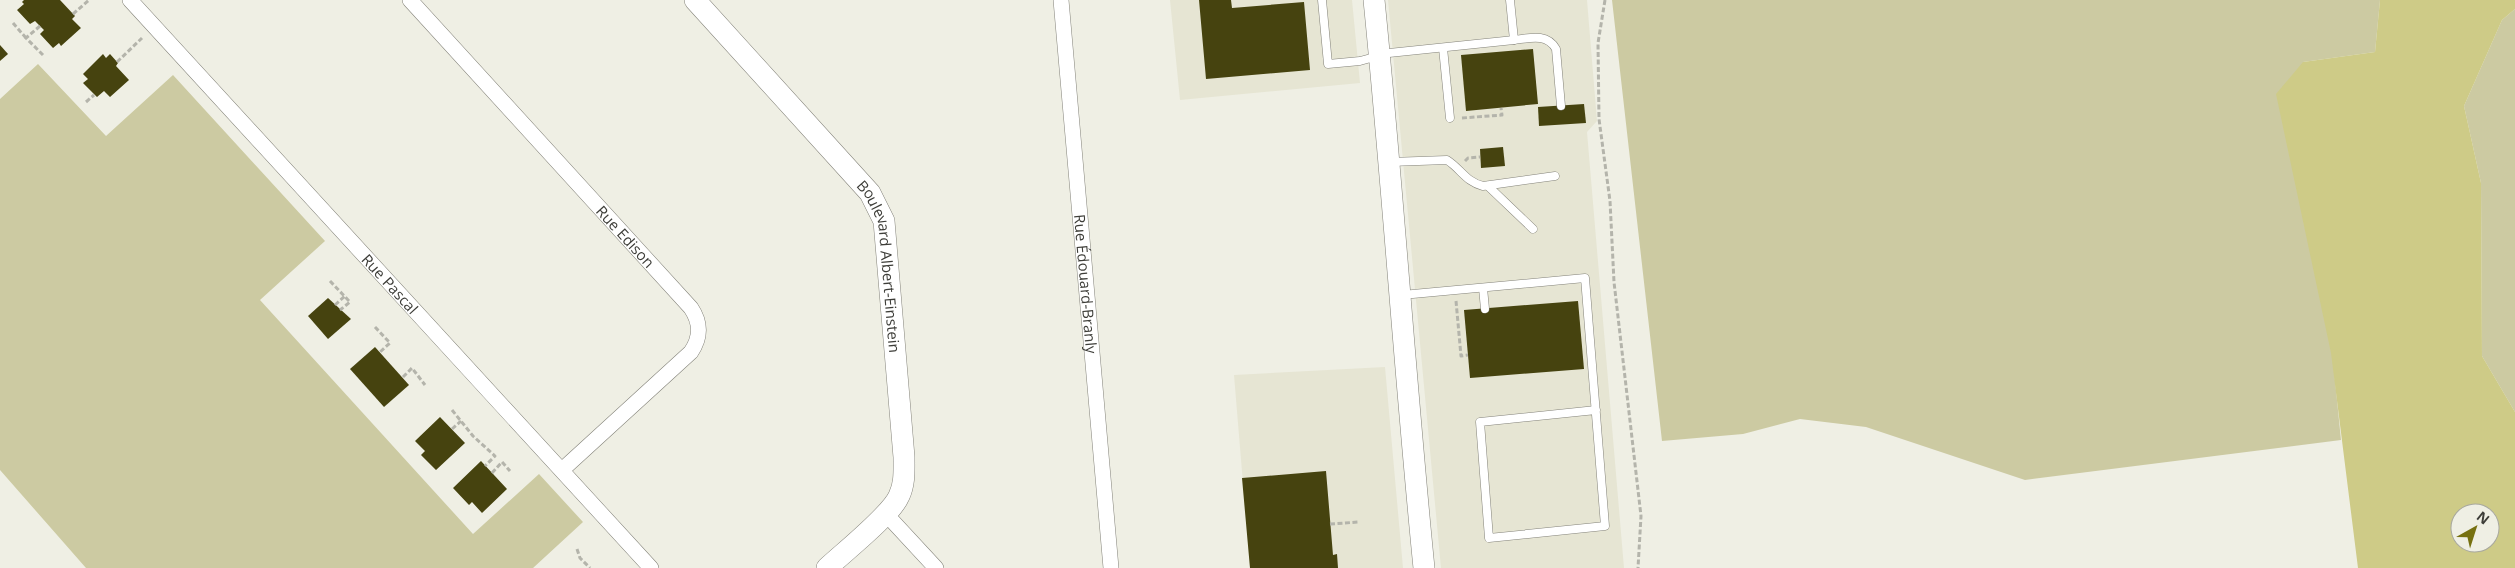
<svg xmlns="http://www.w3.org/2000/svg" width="2515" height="568" viewBox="0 0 2515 568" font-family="'Open Sans',sans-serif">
	<rect width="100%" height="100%" fill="#efefe4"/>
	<g fill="#e6e5d3">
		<polygon points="1170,0 1352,0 1360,83 1180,100"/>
		<polygon points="1388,0 1587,0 1597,121 1587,132 1624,568 1441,568"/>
		<polygon points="1385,367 1403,568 1250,568 1234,375"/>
	</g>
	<g fill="#cccaa2">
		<polygon points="1612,0 2380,0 2375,52 2303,62 2341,440 2025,480 1866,427 1800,419 1743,434 1662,441"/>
		<polygon points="2515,9 2515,412 2482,356 2481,183 2464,106 2502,20"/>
		<polygon points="38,64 106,136 173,75 325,241 260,300 473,534 539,474 583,522 533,568 86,568 0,470 0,99"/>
	</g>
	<path fill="#cecb87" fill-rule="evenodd" d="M2380,0H2515V9L2502,20L2464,106L2481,183L2482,356L2515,412V568H2358L2331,353L2276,94L2303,62L2375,52ZM2460,513H2490V543H2460Z"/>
	<g fill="#46430f">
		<polygon points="24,0 60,0 75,16 72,19 81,28 61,46 59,43 53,48 40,34 44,30 35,21 30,24 17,10 24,4 22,2"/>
		<polygon points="1199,0 1231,0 1232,8 1304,2 1310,70 1206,79"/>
		<polygon points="0,45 8,54 0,61"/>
		<polygon points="1533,49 1538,104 1466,111 1461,55"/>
		<polygon points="103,54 106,58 110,54 118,63 116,66 129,80 110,97 104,91 97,97 83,83 88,79 83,74"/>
		<polygon points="1584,104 1586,123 1539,126 1538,107"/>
		<polygon points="1503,147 1505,166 1481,168 1480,149"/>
		<polygon points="328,298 351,319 328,339 308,316"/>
		<polygon points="1578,301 1584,369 1470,378 1464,310"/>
		<polygon points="375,347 409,385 384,407 350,369"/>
		<polygon points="440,417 465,443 436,470 421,455 425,451 415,441"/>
		<polygon points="481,461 507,489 482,513 472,502 469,505 453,488"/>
		<polygon points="1326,471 1333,555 1337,554 1338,568 1250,568 1242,478"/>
	</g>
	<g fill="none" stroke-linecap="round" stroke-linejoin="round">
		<g stroke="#838279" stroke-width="9">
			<g id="lane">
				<polyline points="1322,0 1328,64 1360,61 1389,53 1514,40 1510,0"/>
				<path d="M1514,40C1530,38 1547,33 1556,49L1561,106"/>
				<polyline points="1443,48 1450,118"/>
				<path d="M1390,162L1447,160C1461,169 1466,182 1483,186L1555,176"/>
				<polyline points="1488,186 1533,229"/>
				<polyline points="1483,288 1485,309"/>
				<polyline points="1402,295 1585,278 1605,526 1489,538 1480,422 1596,410"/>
			</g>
		</g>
		<g stroke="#838279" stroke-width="16">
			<g id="street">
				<path id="s1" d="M130,0L651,568"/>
				<path id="s2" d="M410,0L691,308C701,323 701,337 691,352L562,470"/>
				<path id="s3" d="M1061,0L1111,568"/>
				<polyline points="885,513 936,568"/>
			</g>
		</g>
		<g stroke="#838279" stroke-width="22">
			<g id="secondary">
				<path id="s4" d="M695,0L870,193L884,221L904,457C904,470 905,484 899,496C891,515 844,552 827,568"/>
				<path d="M1374,0C1393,189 1405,379 1424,568"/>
			</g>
		</g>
		<g stroke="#b4b4ab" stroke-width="3" stroke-dasharray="5 2.5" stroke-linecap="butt">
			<polyline points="1605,0 1598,43 1599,119 1610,201 1614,282 1641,516 1638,568"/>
			<polyline points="73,14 89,0"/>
			<polyline points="13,23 26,38"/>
			<polyline points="40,26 26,38 43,55"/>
			<polyline points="117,62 142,38"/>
			<polyline points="86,102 94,95"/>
			<polyline points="1462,118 1502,115 1501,108"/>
			<polyline points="1465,161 1468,158 1480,157"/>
			<polyline points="330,281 350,302 340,310"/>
			<polyline points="1456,301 1461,356 1468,355"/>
			<polyline points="335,305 345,296"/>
			<polyline points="375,327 390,343 380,352"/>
			<polyline points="403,377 412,368 425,385"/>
			<polyline points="452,410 473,436 495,456 485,466"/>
			<polyline points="452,429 461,421"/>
			<polyline points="492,473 502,462 510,471"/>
			<polyline points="1330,524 1359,522"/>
			<polyline points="577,549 580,558 590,568"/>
		</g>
		<use href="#lane" stroke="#fff" stroke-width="8"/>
		<use href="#street" stroke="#fff" stroke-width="15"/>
		<use href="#secondary" stroke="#fff" stroke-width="21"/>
	</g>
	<g text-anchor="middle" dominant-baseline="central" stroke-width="5" stroke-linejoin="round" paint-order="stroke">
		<g font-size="15" fill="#3d3d38" stroke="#efefe4">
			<text stroke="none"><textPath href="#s2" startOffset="320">Rue Edison</textPath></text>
			<text stroke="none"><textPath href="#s4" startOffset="335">Boulevard Albert-Einstein</textPath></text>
			<text stroke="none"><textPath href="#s1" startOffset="385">Rue Pascal</textPath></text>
			<text stroke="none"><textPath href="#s3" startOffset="285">Rue Édouard-Branly</textPath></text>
		</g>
	</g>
	<g transform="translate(2475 528) rotate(39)"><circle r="24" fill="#efefe4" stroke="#a8a89f"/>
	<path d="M0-4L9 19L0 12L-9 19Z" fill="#767010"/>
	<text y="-8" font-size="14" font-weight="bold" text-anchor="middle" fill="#3d3d38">N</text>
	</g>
</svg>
